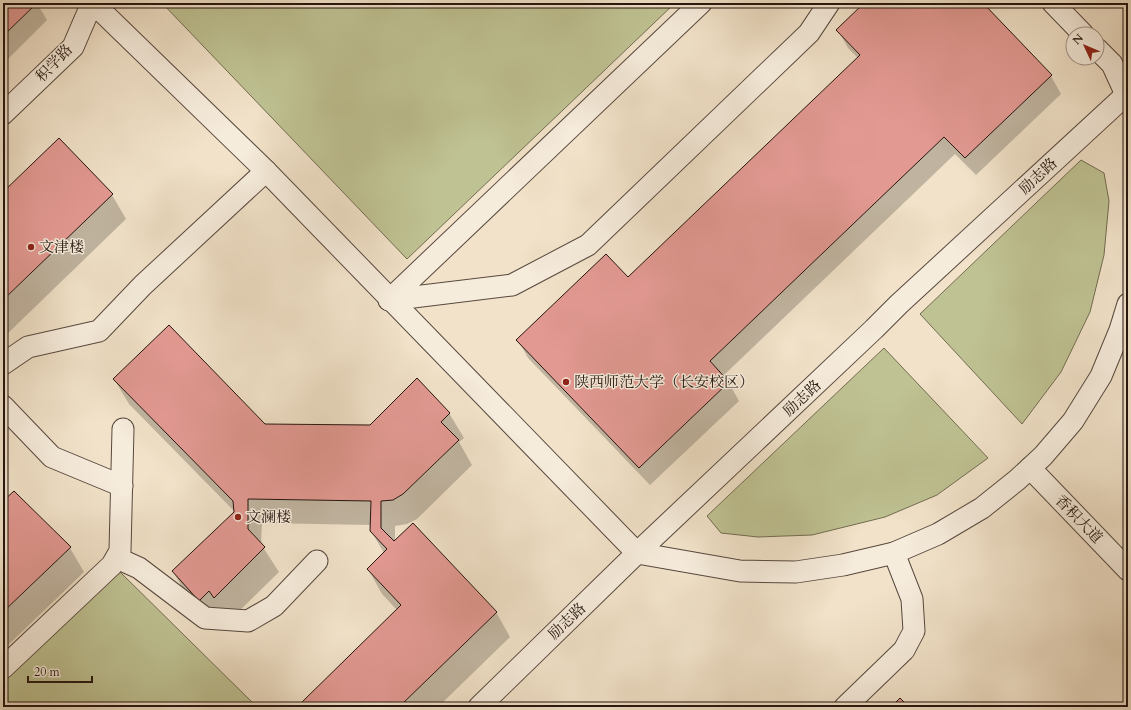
<svg xmlns="http://www.w3.org/2000/svg" width="1131" height="710" viewBox="0 0 1131 710" font-family="Cardo,'Noto Serif SC',serif">
	<rect width="100%" height="100%" fill="#f1e2c9"/>
	<filter id="stains"><feTurbulence type="fractalNoise" baseFrequency=".005" numOctaves="4"/><feColorMatrix values="0 0 0 0 .2 0 0 0 0 .09 0 0 0 0 .02 0 0 0 .5 -.17"/></filter>
	<radialGradient id="worn" r=".72"><stop offset=".6" stop-color="#630" stop-opacity="0"/><stop offset="1" stop-color="#630" stop-opacity=".3"/></radialGradient>
	<g fill="#bfc293" stroke="#726c51">
		<polygon points="162,3 675,3 407,259"/>
		<polygon points="1081,160 1104,173 1109,201 1104,255 1090,312 1061,372 1022,424 920,314"/>
		<polygon points="884,348 988,458 937,495 885,517 812,535 758,537 721,533 707,516"/>
		<polygon points="118,570 257,707 3,707 3,679"/>
	</g>
	<g fill="#0003">
		<polygon points="3,3 37,3 47,20 3,64"/>
		<polygon points="866,3 982,3 1051,76 1061,94 976,175 955,154 723,376 729,383 739,401 650,485 528,358 518,340 628,278 858,58 848,48 838,30"/>
		<polygon points="1122,3 1128,3 1128,9"/>
		<polygon points="3,194 112,195 126,219 3,338"/>
		<polygon points="114,379 265,425 370,426 449,413 464,438 459,442 472,465 417,519 407,524 395,526 395,542 496,612 510,637 438,707 303,707 302,704 397,610 382,594 368,569 384,553 371,531 371,525 262,523 261,544 279,572 229,621 214,624 187,596 173,571 235,512 129,404"/>
		<polygon points="3,503 70,548 84,572 3,650"/>
	</g>
	<g fill="#e29992" stroke="#24150f">
		<polygon points="3,3 37,3 3,36"/>
		<polygon points="864,3 983,3 1052,75 965,158 944,137 710,361 729,382 639,468 516,340 606,254 628,277 860,55 836,30"/>
		<polygon points="59,138 113,194 3,300 3,192"/>
		<polygon points="169,325 265,424 370,425 417,378 450,413 441,422 459,440 403,494 393,500 381,501 381,528 394,541 413,523 497,612 399,707 304,707 300,704 401,605 367,569 387,549 370,531 371,501 248,499 248,529 265,547 214,598 209,591 199,601 172,571 234,512 233,501 113,379"/>
		<polygon points="14,491 71,547 3,612 3,501"/>
		<polygon points="900,698 909,707 891,707"/>
	</g>
	<g fill="none" stroke-linecap="round" stroke-linejoin="round">
		<g stroke="#57483e" stroke-width="23">
			<g id="minor">
				<polyline points="93,3 266,171 637,553 740,571 796,572 843,565 894,553 938,534 982,508 1017,480 1043,456 1073,421 1101,376 1120,330 1128,304"/>
				<polyline points="1053,3 1083,34"/>
				<polyline points="1097,49 1112,64 1128,99"/>
				<polyline points="3,114 73,47 92,3"/>
				<polyline points="389,300 512,285 588,245 809,33 829,3"/>
				<polyline points="389,300 701,3"/>
				<polyline points="3,364 28,347 99,331 143,285 266,171"/>
				<polyline points="3,406 52,457 122,486"/>
				<polyline points="1030,468 1128,570"/>
				<polyline points="117,558 139,568 205,618 248,621 274,606 317,561"/>
				<polyline points="3,668 112,565 120,551 123,429"/>
				<polyline points="479,707 637,553 874,329 899,304 1128,93"/>
				<polyline points="845,707 904,650 914,631 912,599 894,553"/>
			</g>
		</g>
		<use href="#minor" stroke="#f6ecdc" stroke-width="21"/>
	</g>
	<g fill="#8f2418" stroke="#f6ecdc" stroke-width="1.5">
		<circle cx="31" cy="247" r="4"/>
		<circle cx="566" cy="382" r="4"/>
		<circle cx="238" cy="517" r="4"/>
	</g>
	<g text-anchor="middle" dominant-baseline="central" stroke-width="3" stroke-linejoin="round" paint-order="stroke">
		<g font-size="15" fill="#24150f" stroke="#f6ecdc">
			<text transform="translate(54 63) rotate(-46)">积学路</text>
			<text transform="translate(1038 176) rotate(-43)">励志路</text>
			<text transform="translate(802 398) rotate(-43)">励志路</text>
			<text transform="translate(1079 519) rotate(46)">香积大道</text>
			<text transform="translate(567 621) rotate(-44)">励志路</text>
		</g>
		<g font-size="15" fill="#24150f" stroke="#f6ecdc" text-anchor="start">
			<text x="39" y="247">文津楼</text>
			<text x="574" y="382">陕西师范大学（长安校区）</text>
			<text x="246" y="517">文澜楼</text>
		</g>
	</g>
	<rect width="1131" height="710" fill="none" stroke="#f1e2c9" stroke-width="16"/>
	<rect x="4" y="4" width="1123" height="702" fill="none" stroke="#24150f" stroke-width="2"/>
	<rect x="8" y="8" width="1115" height="694" fill="none" stroke="#24150f"/>
	<g transform="translate(1085 46) rotate(314)"><circle r="19" fill="#f6ecdc" stroke="#a2968a"/>
	<path d="M0-3L7 15L0 10L-7 15Z" fill="#8f2418"/>
	<text y="-6" font-size="11" font-weight="bold" text-anchor="middle" fill="#24150f">N</text>
	</g>
	<path d="M28 676v6h64v-6" fill="none" stroke="#24150f" stroke-width="2"/>
	<text x="34" y="676" font-size="12" fill="#24150f" stroke="#f6ecdc" stroke-width="3" paint-order="stroke">20 m</text>
	<rect width="100%" height="100%" filter="url(#stains)"/>
	<rect width="100%" height="100%" fill="url(#worn)"/>
</svg>
